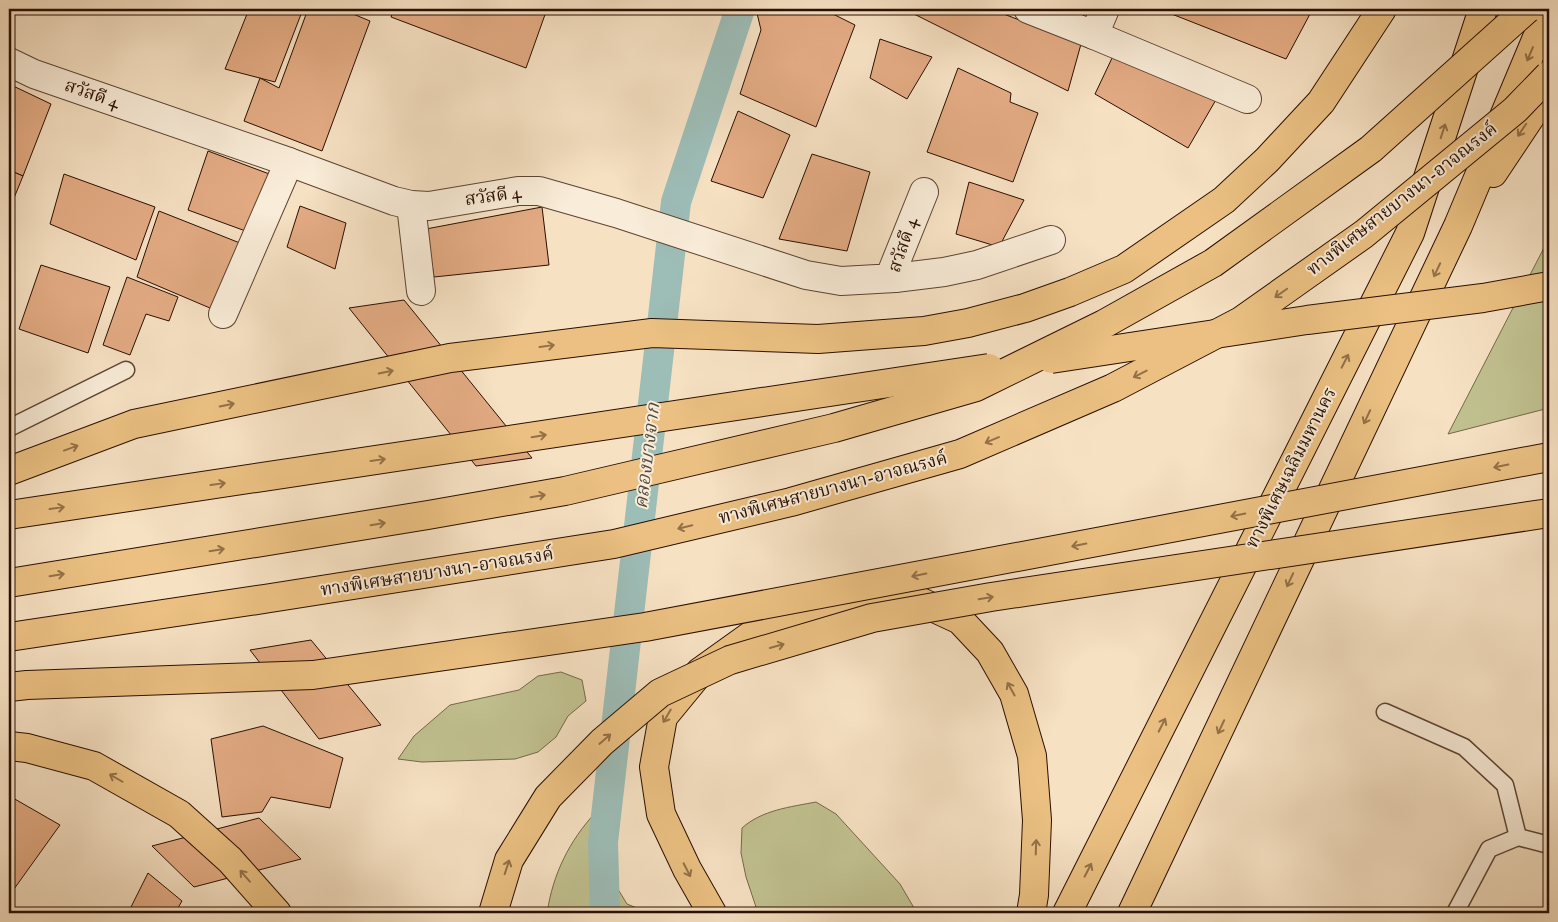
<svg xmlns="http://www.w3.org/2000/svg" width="1558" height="922" viewBox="0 0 1558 922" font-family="'IM FELL Double Pica','Noto Serif Thai',serif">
	<rect width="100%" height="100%" fill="#f6e1c3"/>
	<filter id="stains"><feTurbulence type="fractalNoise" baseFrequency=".004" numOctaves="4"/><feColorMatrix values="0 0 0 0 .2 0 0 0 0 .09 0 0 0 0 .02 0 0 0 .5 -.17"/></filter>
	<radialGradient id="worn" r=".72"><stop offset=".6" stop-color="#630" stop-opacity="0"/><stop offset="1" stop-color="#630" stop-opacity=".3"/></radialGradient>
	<g fill="#c1c190" stroke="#756848">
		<polygon points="1549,238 1549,408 1448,434"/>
		<polygon points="561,672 582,680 586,701 568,716 556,737 538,752 515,759 422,762 398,759 414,736 450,705 519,690 538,676"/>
		<path d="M816,802L836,814L900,884L917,913H758L746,877L741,853L742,828C762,810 790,807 816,802Z"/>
		<path d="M596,812L616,886L627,904L649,913H547C553,874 569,841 596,812Z"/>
	</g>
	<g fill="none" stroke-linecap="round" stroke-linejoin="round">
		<polyline stroke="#9dbdb7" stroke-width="30" points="605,913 603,842 676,202 740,9"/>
	</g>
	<g fill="#e3ab83" stroke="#290e01">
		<polygon points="249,9 303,9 275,82 225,69"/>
		<polygon points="308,9 341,9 370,21 322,151 244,121 260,78 279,88"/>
		<polygon points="394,9 547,9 526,68 391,17"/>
		<polygon points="756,9 823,9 855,25 816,127 740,94 761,30"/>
		<polygon points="908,9 991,9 1081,44 1068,91 908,11"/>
		<polygon points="1159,9 1298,9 1310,14 1286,59"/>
		<polygon points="880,39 932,57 907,99 870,78"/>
		<polygon points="1113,56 1217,98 1188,148 1095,94"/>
		<polygon points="958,68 1011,93 1010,102 1038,113 1013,182 927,152"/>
		<polygon points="9,84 51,104 23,176 9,170"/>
		<polygon points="738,111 790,135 763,198 711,181"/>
		<polygon points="208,151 272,175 251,233 188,210"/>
		<polygon points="812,154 870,172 847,251 779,239"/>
		<polygon points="9,170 23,176 14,198 9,195"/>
		<polygon points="64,174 155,207 136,260 50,224"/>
		<polygon points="969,182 1024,200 999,247 956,234"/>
		<polygon points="300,206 346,223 335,269 287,247"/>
		<polygon points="542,207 549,265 434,277 426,229"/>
		<polygon points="159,211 245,245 217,311 137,277"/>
		<polygon points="41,265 110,287 88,353 19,329"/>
		<polygon points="127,277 178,297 169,321 146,314 130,355 103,345"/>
		<polygon points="404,300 532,458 476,466 349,308"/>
		<polygon points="311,640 381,725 319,739 250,650"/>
		<polygon points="263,726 343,758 330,808 271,797 262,812 222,817 211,739"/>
		<polygon points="13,798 60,825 9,896 9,804"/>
		<polygon points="259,818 301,859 194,887 152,846"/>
		<polygon points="148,873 182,901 175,913 128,913"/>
	</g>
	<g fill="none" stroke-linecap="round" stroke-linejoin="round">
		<g stroke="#5c4332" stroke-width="19">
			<g id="service">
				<polyline points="9,428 126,370"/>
				<polyline points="1385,712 1464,747 1505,785 1518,837"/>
				<polyline points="1455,913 1489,849 1518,837 1549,845"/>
			</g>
		</g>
		<g stroke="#5c4332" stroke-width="30">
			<g id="minor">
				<polyline points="1028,9 1094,35 1105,9"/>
				<polyline points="1094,35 1247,99"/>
				<polyline points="9,62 34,74 289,162 394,201 411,205 429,206 518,191 539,191 616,213 806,275 841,281 895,278 891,274 924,192"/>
				<polyline points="411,205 421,291"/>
				<polyline points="895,278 944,272 977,265 1051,240"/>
				<polyline points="223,314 289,162"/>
			</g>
		</g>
		<g stroke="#290e01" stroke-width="30">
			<g id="motorway">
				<polyline points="1493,173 1549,89"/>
				<polyline points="9,471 134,424 450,358 652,333 818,339 924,331 968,323 1025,308 1070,292 1124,269 1224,200 1267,160 1321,102 1382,9"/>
				<polyline points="9,746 27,748 94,766 179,814 230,860 277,913"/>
				<polyline points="712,913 687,869 661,814 654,767 663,717 700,672 760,629 814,609 869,595 919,601 960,620 990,652 1014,694 1032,756 1037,820 1034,895 1031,913"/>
				<polyline points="1067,913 1410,233 1483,9"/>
				<polyline points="1132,913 1458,226 1549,9"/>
			</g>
		</g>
		<use href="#service" stroke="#f9ecd8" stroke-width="16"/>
		<use href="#minor" stroke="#f9ecd8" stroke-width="28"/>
		<use href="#motorway" stroke="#ebc082" stroke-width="28"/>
		<g stroke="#290e01" stroke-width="30" stroke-linecap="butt">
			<g id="motorway-bridge">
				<polyline points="1051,359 1307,320 1483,298 1549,286"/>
				<polyline points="9,515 989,368"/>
				<polyline points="9,583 428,515 565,491 834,428 976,387 1104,324 1213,263 1371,149 1527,9"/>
				<polyline points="9,637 264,599 614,544 791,502 960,454 1113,388 1241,321 1364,234 1515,110 1549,75"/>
				<polyline points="9,687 27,685 313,675 645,627 1549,457"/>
				<polyline points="493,913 509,860 548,797 602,742 660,693 730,660 872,618 991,597 1549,513"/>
			</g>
		</g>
		<use href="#motorway-bridge" stroke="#ebc082" stroke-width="28"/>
	</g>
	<defs><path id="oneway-shaft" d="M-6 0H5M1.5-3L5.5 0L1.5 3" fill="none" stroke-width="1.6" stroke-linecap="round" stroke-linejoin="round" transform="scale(1.25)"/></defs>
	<g stroke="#947048">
		<use href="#oneway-shaft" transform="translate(1530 54) rotate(113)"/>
		<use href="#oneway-shaft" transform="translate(1522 130) rotate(124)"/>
		<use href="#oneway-shaft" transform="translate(1443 131) rotate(-72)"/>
		<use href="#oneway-shaft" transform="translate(1437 270) rotate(115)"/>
		<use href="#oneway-shaft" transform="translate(1281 293) rotate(145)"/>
		<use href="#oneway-shaft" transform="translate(547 346) rotate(-8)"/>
		<use href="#oneway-shaft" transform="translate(1345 361) rotate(-63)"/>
		<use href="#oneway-shaft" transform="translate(386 372) rotate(-12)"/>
		<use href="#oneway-shaft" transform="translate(1140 374) rotate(153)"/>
		<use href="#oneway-shaft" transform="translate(227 405) rotate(-12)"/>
		<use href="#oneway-shaft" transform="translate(1367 417) rotate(115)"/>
		<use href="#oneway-shaft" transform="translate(539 436) rotate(-9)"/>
		<use href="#oneway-shaft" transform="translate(992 440) rotate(157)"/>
		<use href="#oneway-shaft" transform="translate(71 448) rotate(-20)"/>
		<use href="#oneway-shaft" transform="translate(378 460) rotate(-8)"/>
		<use href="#oneway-shaft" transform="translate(1501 466) rotate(169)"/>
		<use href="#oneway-shaft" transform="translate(218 484) rotate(-8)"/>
		<use href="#oneway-shaft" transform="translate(538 496) rotate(-10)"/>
		<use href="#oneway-shaft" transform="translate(57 508) rotate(-8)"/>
		<use href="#oneway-shaft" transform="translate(1238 515) rotate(169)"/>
		<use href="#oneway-shaft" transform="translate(378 524) rotate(-9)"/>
		<use href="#oneway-shaft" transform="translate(685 527) rotate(167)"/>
		<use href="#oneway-shaft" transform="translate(1079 545) rotate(169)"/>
		<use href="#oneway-shaft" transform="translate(217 550) rotate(-9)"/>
		<use href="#oneway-shaft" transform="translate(57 575) rotate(-9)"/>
		<use href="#oneway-shaft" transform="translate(919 575) rotate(169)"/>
		<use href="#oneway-shaft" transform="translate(1290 580) rotate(115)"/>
		<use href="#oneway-shaft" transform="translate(986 598) rotate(-10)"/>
		<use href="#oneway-shaft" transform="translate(777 646) rotate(-16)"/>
		<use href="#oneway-shaft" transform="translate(1011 689) rotate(-119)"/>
		<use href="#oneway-shaft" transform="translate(667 716) rotate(120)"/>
		<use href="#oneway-shaft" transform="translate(1162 725) rotate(-63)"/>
		<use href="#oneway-shaft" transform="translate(1221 727) rotate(115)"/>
		<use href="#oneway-shaft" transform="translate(605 739) rotate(-41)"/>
		<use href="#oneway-shaft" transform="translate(116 778) rotate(-150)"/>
		<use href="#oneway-shaft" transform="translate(1036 847) rotate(-88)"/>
		<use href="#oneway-shaft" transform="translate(507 867) rotate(-72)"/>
		<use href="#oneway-shaft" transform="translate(687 870) rotate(63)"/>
		<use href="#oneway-shaft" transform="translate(1088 870) rotate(-63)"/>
		<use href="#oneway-shaft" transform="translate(245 876) rotate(-131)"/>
	</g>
	<g text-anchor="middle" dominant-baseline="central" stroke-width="4" stroke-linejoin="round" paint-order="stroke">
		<g font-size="18" fill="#290e01" stroke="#f9ecd8">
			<text transform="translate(92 94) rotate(19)">สวัสดี 4</text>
			<text transform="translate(493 196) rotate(-8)">สวัสดี 4</text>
			<text transform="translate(1402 199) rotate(-38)">ทางพิเศษสายบางนา-อาจณรงค์</text>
			<text transform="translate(903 245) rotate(-71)">สวัสดี 4</text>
			<text transform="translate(1291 468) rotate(-63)">ทางพิเศษเฉลิมมหานคร</text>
			<text transform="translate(833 488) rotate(-15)">ทางพิเศษสายบางนา-อาจณรงค์</text>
			<text transform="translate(437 572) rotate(-9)">ทางพิเศษสายบางนา-อาจณรงค์</text>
		</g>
		<g font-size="19" font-style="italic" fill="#524b41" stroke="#f9ecd8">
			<text transform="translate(647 456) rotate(-83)">คลองบางจาก</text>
		</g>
	</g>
	<rect width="1558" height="922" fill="none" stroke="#f6e1c3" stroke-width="30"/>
	<rect x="10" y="10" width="1538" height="902" fill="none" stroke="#290e01" stroke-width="2.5"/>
	<rect x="15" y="15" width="1528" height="892" fill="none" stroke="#290e01"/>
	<rect width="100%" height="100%" filter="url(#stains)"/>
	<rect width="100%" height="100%" fill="url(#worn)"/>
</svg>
